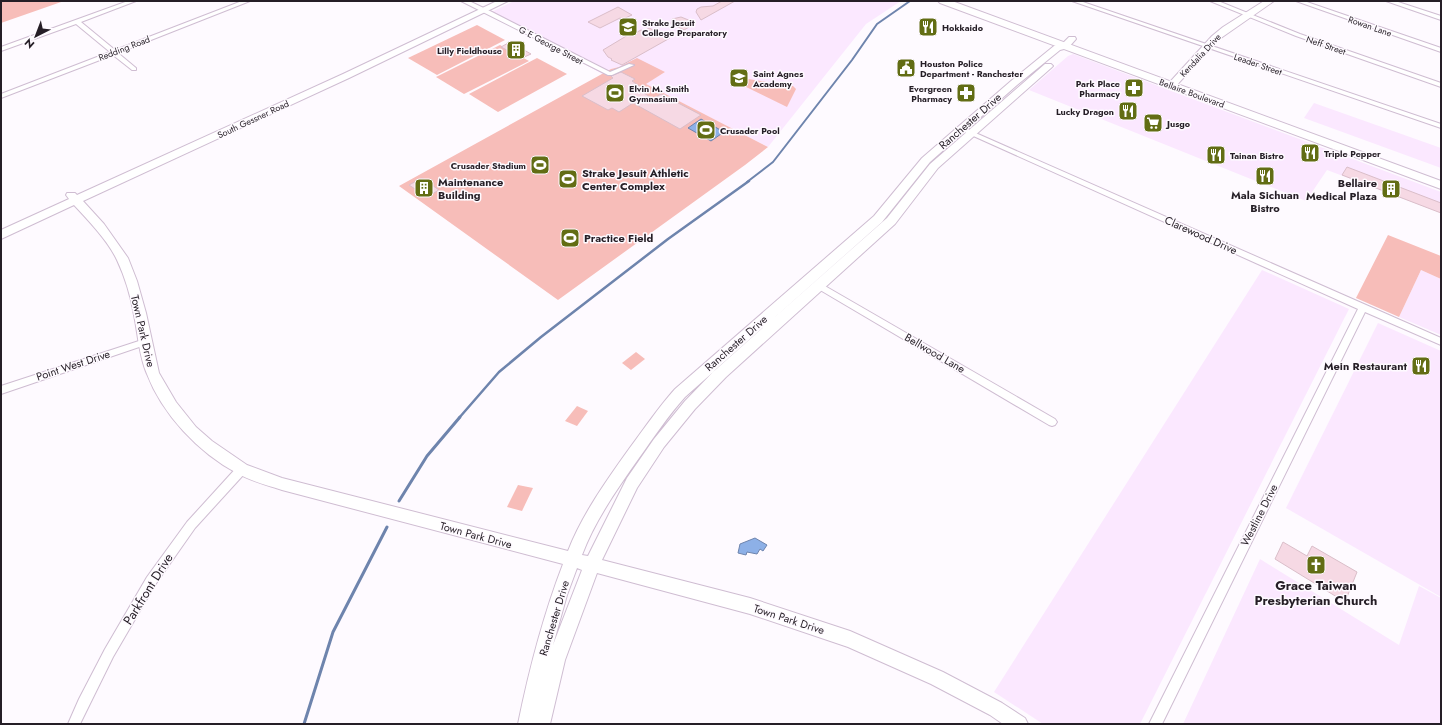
<svg xmlns="http://www.w3.org/2000/svg" width="1442" height="725" viewBox="0 0 1442 725" font-family="Jost,sans-serif">
	<rect width="100%" height="100%" fill="#fefaff"/>
	<g fill="#fbe8ff">
		<polygon points="514,1 901,1 866,24 768,147 645,84 665,72 619,67 611,69 602,74 544,41 487,14"/>
		<polygon points="1073,54 1441,192 1441,213 1327,170 1306,201 1029,90 1068,56"/>
		<polygon points="1314,103 1441,148 1441,168 1304,118"/>
		<polygon points="1262,270 1349,309 1140,724 1043,724 994,692"/>
		<polygon points="1421,270 1441,279 1441,335 1399,317"/>
		<polygon points="1378,323 1441,351 1441,597 1286,508"/>
		<polygon points="1260,559 1399,645 1419,586 1441,598 1441,724 1183,724"/>
	</g>
	<g fill="#f7bdb9">
		<polygon points="1,1 64,1 1,23"/>
		<polygon points="477,25 505,40 437,75 408,58"/>
		<polygon points="500,45 529,61 464,94 436,77"/>
		<polygon points="537,58 567,74 498,112 469,94"/>
		<polygon points="637,58 665,72 646,84 768,147 745,165 558,300 399,186 611,69 619,67"/>
		<polygon points="742,78 793,86 796,89 787,107 736,82"/>
		<polygon points="1388,235 1441,256 1441,279 1421,270 1399,317 1356,298"/>
		<polygon points="636,352 645,359 631,370 622,363"/>
		<polygon points="577,406 588,411 577,426 565,421"/>
		<polygon points="518,485 533,488 522,511 507,507"/>
	</g>
	<g fill="#8db0e7" stroke="#6e84ad">
		<polygon points="701,119 724,132 711,141 688,128"/>
		<polygon points="755,538 767,545 763,551 760,549 757,554 747,552 746,555 738,553 740,544"/>
	</g>
	<g fill="none" stroke-linecap="round" stroke-linejoin="round">
		<polyline stroke="#6e84ad" stroke-width="2" points="747,182 773,162 852,60 877,24 910,1"/>
		<polyline stroke="#6e84ad" stroke-width="2.5" points="459,418 499,372 541,337 668,239 749,181"/>
		<g stroke="#6e84ad" stroke-width="3">
			<polyline points="399,501 427,456 460,417"/>
			<polyline points="304,724 333,632 387,527"/>
		</g>
	</g>
	<g fill="#f6d9e4" stroke="#dabec9">
		<polygon points="722,1 735,1 701,20 696,12 697,9 701,7 713,6"/>
		<polygon points="618,7 632,15 623,19 620,18 600,28 588,22"/>
		<polygon points="681,17 696,23 684,30 671,24 672,19"/>
		<polygon points="649,28 670,38 622,65 611,60 612,59 608,57 603,50 628,35 630,36 641,30 644,31"/>
		<polygon points="510,42 531,54 522,58 501,47"/>
		<polygon points="621,72 635,79 632,81 644,89 641,91 653,99 661,94 701,115 680,129 633,103 619,112 612,108 608,110 582,96 613,78 611,76"/>
		<polygon points="1347,167 1441,203 1441,213 1342,175"/>
		<polygon points="422,178 439,190 427,197 409,185"/>
		<polygon points="1283,542 1307,556 1312,546 1357,572 1345,602 1275,559"/>
	</g>
	<g fill="none" stroke-linecap="round" stroke-linejoin="round">
		<g stroke="#cfbdd2" stroke-width="2">
			<g id="street">
				<polygon points="128,1 136,1 81,22 115,50 242,1 250,1 118,53 136,68 136,70 132,70 113,55 1,98 1,94 110,52 76,24 1,51 1,47"/>
				<polygon points="461,1 469,1 492,12 610,72 629,64 634,65 612,75 608,75"/>
				<polygon points="1072,1 1080,1 1441,124 1441,128"/>
				<polygon points="1210,1 1218,1 1300,34 1441,83 1441,87 1296,36"/>
				<polygon points="1296,1 1304,1 1441,48 1441,52"/>
				<polygon points="1386,1 1395,1 1441,16 1441,20"/>
				<polygon points="962,127 1441,338 1441,345 1365,312 1162,724 1149,724 1358,309 960,130 959,129"/>
				<polygon points="818,282 1055,419 1057,422 1055,425 1052,426 1049,425 815,287 814,285"/>
				<polygon points="145,339 148,340 149,342 148,344 1,394 1,386"/>
				<polygon points="242,465 246,466 247,469 246,472 195,528 155,585 113,657 80,724 68,724 79,699 105,649 147,577 187,522 238,466"/>
			</g>
		</g>
		<g stroke="#cfbdd2" stroke-width="2">
			<g id="secondary">
				<path d="M497,1H508L349,78L83,201L104,224L128,258L137,281L146,313L159,373L176,402L196,427L212,441L247,465L282,478L568,551C582,515 606,481 629,449C644,429 658,408 675,389L874,216L922,158L1011,81L1054,46L1062,44L1069,37H1075L1076,39L1068,48L1060,50L1017,85L930,162L882,222L685,397C668,416 654,437 639,458C618,488 595,520 582,555L588,556L627,478L654,439L685,401L716,369L887,218L930,164L1045,64H1051L1053,66L1051,68L938,168L895,224L726,377L695,409L664,447L637,488L602,560L750,598L850,631L943,672L1002,703L1025,718L1028,724H1003L990,715L931,684L848,647L750,614L597,573L565,660L550,724H518C529,670 543,616 563,564L282,490C267,485 250,481 237,473C199,453 162,414 147,374C139,356 138,334 134,315C131,297 125,277 117,260C108,241 89,221 74,205L1,239V230L69,199L66,195L67,193H75L77,195L343,74ZM577,568L582,570L553,645L567,595Z"/>
				<polygon points="1264,1 1274,1 1218,40 1175,87 1169,87 1167,85 1169,83 1212,36 1223,27"/>
			</g>
		</g>
		<g stroke="#cfbdd2" stroke-width="2">
			<polygon id="primary" points="938,1 952,1 1441,181 1441,189 940,3"/>
		</g>
		<use href="#street" fill="#fff" fill-rule="evenodd"/>
		<use href="#secondary" fill="#fff" fill-rule="evenodd"/>
		<use href="#primary" fill="#fff" fill-rule="evenodd"/>
	</g>
	<defs>
		<g id="school-square" transform="scale(1)"><rect x="-9" y="-9" width="18" height="18" rx="4" fill="#626d14" stroke="#fefaff"/><path d="M0-5L7-2L0 1L-7-2ZM-4 1L0 2.5L4 1V4Q0 6-4 4Z" fill="#fff"/></g>
		<g id="restaurant-square" transform="scale(1)"><rect x="-9" y="-9" width="18" height="18" rx="4" fill="#626d14" stroke="#fefaff"/><path d="M-5-6h1v4h1v-4h1v4h1v-4h1v5L-1.5 .5V6h-2V.5L-5-1ZM5-6V6H3V1.5H1.5Q1.5-4 5-6Z" fill="#fff"/></g>
		<g id="building-square" transform="scale(1)"><rect x="-9" y="-9" width="18" height="18" rx="4" fill="#626d14" stroke="#fefaff"/><path d="M-4-6H4V6H1V3H-1V6H-4ZM-2.5-4.3h1.7v1.8h-1.7ZM.8-4.3h1.7v1.8H.8ZM-2.5-1h1.7V.8h-1.7ZM.8-1h1.7V.8H.8Z" fill="#fff"/></g>
		<g id="civic-square" transform="scale(1)"><rect x="-9" y="-9" width="18" height="18" rx="4" fill="#626d14" stroke="#fefaff"/><path d="M-.6-6.5H3V-4.5H.6V-3L4-1V1h2V6H-6V1h2V-1L-.6-3ZM-1.2 2.5V6h2.4V2.5Z" fill="#fff"/></g>
		<g id="pharmacy-square" transform="scale(1)"><rect x="-9" y="-9" width="18" height="18" rx="4" fill="#626d14" stroke="#fefaff"/><path d="M-2-6h4v4h4v4h-4v4h-4v-4h-4v-4h4Z" fill="#fff"/></g>
		<g id="stadium-square" transform="scale(1)"><rect x="-9" y="-9" width="18" height="18" rx="4" fill="#626d14" stroke="#fefaff"/><path d="M0-5a6.5 5 0 1 0 0 10a6.5 5 0 1 0 0-10ZM-3.5-1.8h7v3.6h-7Z" fill="#fff"/></g>
		<g id="supermarket-square" transform="scale(1)"><rect x="-9" y="-9" width="18" height="18" rx="4" fill="#626d14" stroke="#fefaff"/><path d="M-6-5.5h2.5l.6 2H6L4.5 2H-2.5L-4.4-4H-6ZM-1.5 3.2a1.3 1.3 0 1 0 .1 0ZM3 3.2a1.3 1.3 0 1 0 .1 0Z" fill="#fff"/></g>
		<g id="church-square" transform="scale(1)"><rect x="-9" y="-9" width="18" height="18" rx="4" fill="#626d14" stroke="#fefaff"/><path d="M-1.2-6h2.4v3.5h3.3v2.4h-3.3V6h-2.4V-.1h-3.3v-2.4h3.3Z" fill="#fff"/></g>
	</defs>
	<g fill-rule="evenodd">
		<use href="#school-square" x="628" y="27"/>
		<use href="#restaurant-square" x="928" y="27"/>
		<use href="#building-square" x="516" y="50"/>
		<use href="#civic-square" x="906" y="68"/>
		<use href="#school-square" x="739" y="78"/>
		<use href="#pharmacy-square" x="1134" y="88"/>
		<use href="#stadium-square" x="615" y="93"/>
		<use href="#pharmacy-square" x="966" y="93"/>
		<use href="#restaurant-square" x="1128" y="111"/>
		<use href="#supermarket-square" x="1153" y="123"/>
		<use href="#stadium-square" x="706" y="130"/>
		<use href="#restaurant-square" x="1310" y="153"/>
		<use href="#restaurant-square" x="1216" y="155"/>
		<use href="#stadium-square" x="540" y="165"/>
		<use href="#restaurant-square" x="1265" y="176"/>
		<use href="#stadium-square" x="568" y="179"/>
		<use href="#building-square" x="424" y="188"/>
		<use href="#building-square" x="1391" y="189"/>
		<use href="#stadium-square" x="570" y="238"/>
		<use href="#restaurant-square" x="1421" y="366"/>
		<use href="#church-square" x="1316" y="565"/>
	</g>
	<g text-anchor="middle" dominant-baseline="central" stroke-width="3" stroke-linejoin="round" paint-order="stroke">
		<g font-size="9" font-weight="bold" fill="#251e26" stroke="#fefaff" text-anchor="start">
			<text x="642" y="22">Strake Jesuit<tspan x="642" dy="10">College Preparatory</tspan></text>
			<text x="942" y="27">Hokkaido</text>
			<text x="502" y="50" text-anchor="end">Lilly Fieldhouse</text>
			<text x="920" y="63">Houston Police<tspan x="920" dy="10">Department - Ranchester</tspan></text>
			<text x="753" y="73">Saint Agnes<tspan x="753" dy="10">Academy</tspan></text>
			<text x="1120" y="83" text-anchor="end">Park Place<tspan x="1120" dy="10">Pharmacy</tspan></text>
			<text x="629" y="88">Elvin M. Smith<tspan x="629" dy="10">Gymnasium</tspan></text>
			<text x="952" y="88" text-anchor="end">Evergreen<tspan x="952" dy="10">Pharmacy</tspan></text>
			<text x="1114" y="111" text-anchor="end">Lucky Dragon</text>
			<text x="1167" y="123">Jusgo</text>
			<text x="720" y="130">Crusader Pool</text>
			<text x="1324" y="153">Triple Pepper</text>
			<text x="1230" y="155">Tainan Bistro</text>
			<text x="526" y="165" text-anchor="end">Crusader Stadium</text>
		</g>
		<g font-size="9" fill="#251e26" stroke="#fefaff">
			<text transform="translate(1370 26) rotate(19)">Rowan Lane</text>
			<text transform="translate(551 45) rotate(28)">G E George Street</text>
			<text transform="translate(1326 45) rotate(19)">Neff Street</text>
			<text transform="translate(124 48) rotate(-21)">Redding Road</text>
			<text transform="translate(1200 55) rotate(-47)">Kendalia Drive</text>
			<text transform="translate(1258 64) rotate(19)">Leader Street</text>
			<text transform="translate(1192 93) rotate(20)">Bellaire Boulevard</text>
			<text transform="translate(253 119) rotate(-25)">South Gessner Road</text>
		</g>
		<g font-size="11" fill="#251e26" stroke="#fefaff">
			<text transform="translate(970 121) rotate(-41)">Ranchester Drive</text>
			<text transform="translate(1201 235) rotate(24)">Clarewood Drive</text>
			<text transform="translate(143 331) rotate(77)">Town Park Drive</text>
			<text transform="translate(736 343) rotate(-41)">Ranchester Drive</text>
			<text transform="translate(935 353) rotate(30)">Bellwood Lane</text>
			<text transform="translate(73 365) rotate(-18)">Point West Drive</text>
			<text transform="translate(1259 515) rotate(-63)">Westline Drive</text>
			<text transform="translate(476 535) rotate(15)">Town Park Drive</text>
			<text transform="translate(554 618) rotate(-73)">Ranchester Drive</text>
			<text transform="translate(789 619) rotate(18)">Town Park Drive</text>
		</g>
		<g font-size="11" font-weight="bold" fill="#251e26" stroke="#fefaff" text-anchor="start">
			<text x="582" y="173">Strake Jesuit Athletic<tspan x="582" dy="13">Center Complex</tspan></text>
			<text x="438" y="182">Maintenance<tspan x="438" dy="13">Building</tspan></text>
			<text x="1377" y="183" text-anchor="end">Bellaire<tspan x="1377" dy="13">Medical Plaza</tspan></text>
			<text x="1265" y="195" text-anchor="middle">Mala Sichuan<tspan x="1265" dy="13">Bistro</tspan></text>
			<text x="584" y="238">Practice Field</text>
			<text x="1407" y="366" text-anchor="end">Mein Restaurant</text>
		</g>
		<g font-size="13" font-weight="bold" fill="#251e26" stroke="#fefaff">
			<text x="1316" y="585">Grace Taiwan<tspan x="1316" dy="15">Presbyterian Church</tspan></text>
		</g>
		<g font-size="13" fill="#251e26" stroke="#fefaff">
			<text transform="translate(148 589) rotate(-58)">Parkfront Drive</text>
		</g>
	</g>
	<rect width="1442" height="725" fill="none" stroke="#251e26" stroke-width="4"/>
	<g transform="translate(36 36) rotate(222)" stroke="#fefaff" stroke-width="3" paint-order="stroke">
	<path d="M0-3L7 15L0 10L-7 15Z" fill="#251e26"/>
	<text y="-6" font-size="11" font-weight="bold" text-anchor="middle" fill="#251e26">N</text>
	</g>
</svg>
